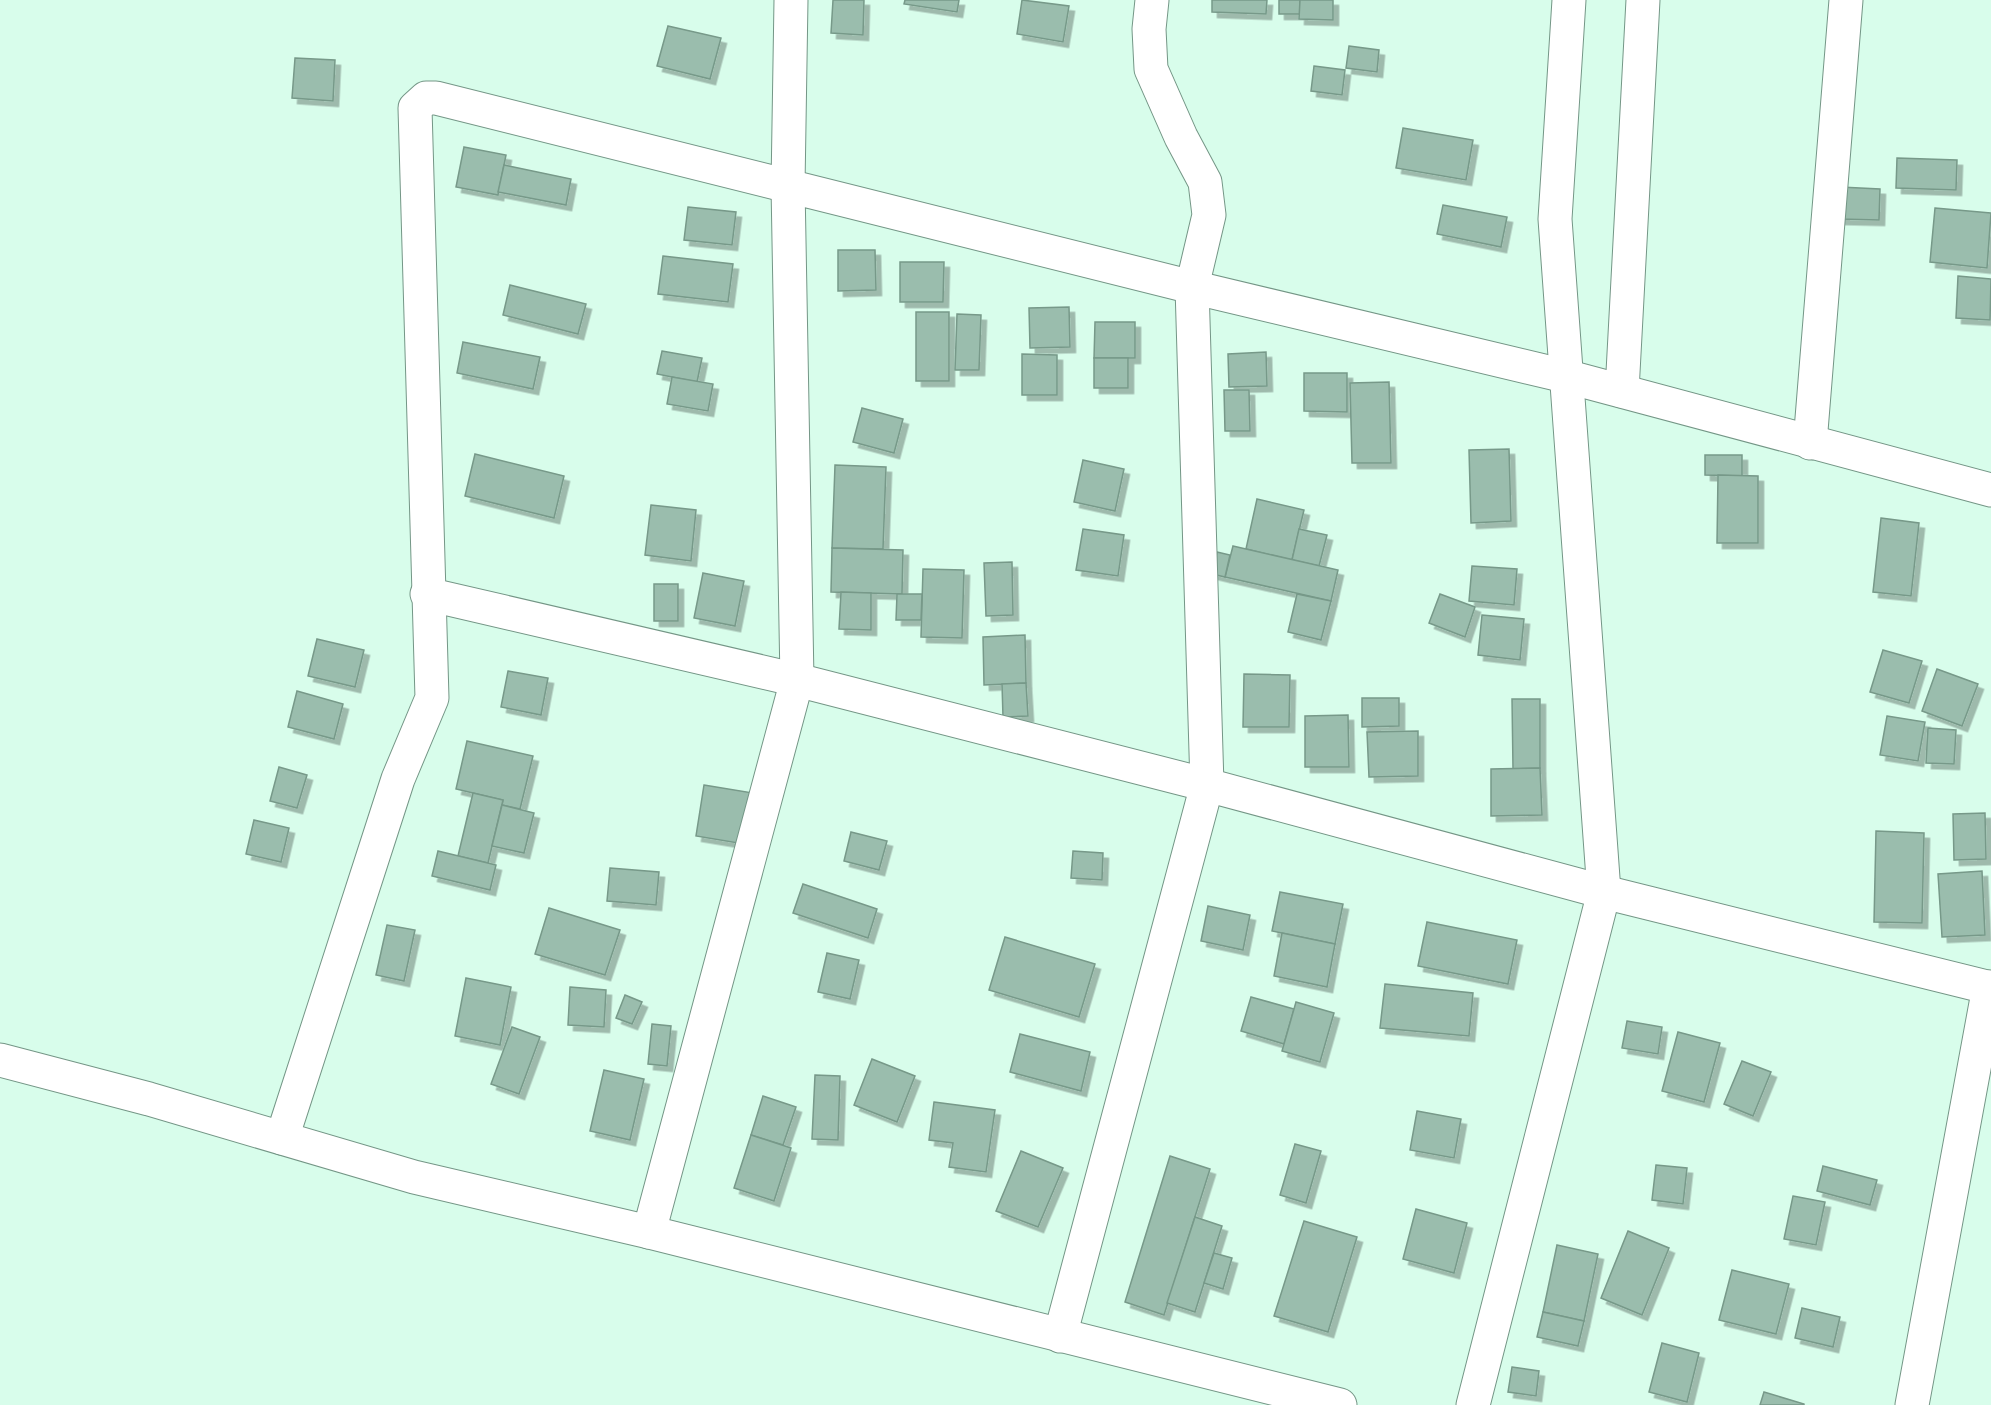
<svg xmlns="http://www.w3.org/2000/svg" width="1991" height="1405" viewBox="0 0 1991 1405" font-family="Mulish,sans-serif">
	<defs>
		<filter id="shadow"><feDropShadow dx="5.5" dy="5.5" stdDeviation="0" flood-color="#0004"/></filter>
	</defs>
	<rect width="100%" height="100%" fill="#d8fdeb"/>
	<g fill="#9abdad" stroke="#779989" stroke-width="1.5" filter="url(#shadow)">
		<polygon points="833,0 864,0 863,35 831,33"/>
		<polygon points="905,0 959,0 957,12 904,4"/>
		<polygon points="1022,0 1069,6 1063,42 1017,34"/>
		<polygon points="1212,0 1267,0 1266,14 1212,12"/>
		<rect x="1279" y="0" width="21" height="14"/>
		<polygon points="1300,0 1333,0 1333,20 1299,19"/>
		<polygon points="668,26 721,38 710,79 657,66"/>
		<polygon points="1349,46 1379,50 1377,72 1346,68"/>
		<polygon points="295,58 335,60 333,101 292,98"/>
		<polygon points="1314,66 1345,70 1342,95 1311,91"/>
		<polygon points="1403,128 1473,140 1466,180 1396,168"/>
		<polygon points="464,147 506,155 498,195 456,187"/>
		<polygon points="1897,158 1957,160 1956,190 1896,188"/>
		<polygon points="504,165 571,179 566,205 498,192"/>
		<polygon points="1840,187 1880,189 1879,220 1839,219"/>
		<polygon points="1443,205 1507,217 1501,247 1437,234"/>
		<polygon points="688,207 736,212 732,245 684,240"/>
		<polygon points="1935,208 1991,213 1987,268 1930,262"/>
		<polygon points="838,250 875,250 876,290 838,291"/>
		<polygon points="663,256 733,264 728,302 658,294"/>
		<polygon points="900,262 944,262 943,302 900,302"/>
		<polygon points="1958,276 1991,279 1990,320 1956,318"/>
		<polygon points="510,285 586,304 578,334 503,315"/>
		<polygon points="1069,307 1070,347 1030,348 1029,308"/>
		<rect x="916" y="312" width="33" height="69"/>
		<polygon points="957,314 981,315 979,370 955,370"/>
		<polygon points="1095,322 1135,322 1135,358 1094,358"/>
		<polygon points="463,342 540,357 533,389 457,373"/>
		<polygon points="662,351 702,358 697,382 657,374"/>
		<polygon points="1266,352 1267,386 1229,387 1228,354"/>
		<polygon points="1022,354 1057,355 1057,395 1022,395"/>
		<rect x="1094" y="358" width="34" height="30"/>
		<polygon points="1304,373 1347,373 1347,412 1304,411"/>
		<polygon points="672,377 713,384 708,411 667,404"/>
		<polygon points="1389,382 1391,463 1352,463 1350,383"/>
		<polygon points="1224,390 1249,390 1250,431 1225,431"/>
		<polygon points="862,408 903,419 894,453 853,442"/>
		<polygon points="1509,449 1511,521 1471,523 1469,450"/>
		<polygon points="475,454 564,476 554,518 465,496"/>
		<polygon points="1705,455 1742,455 1742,476 1705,475"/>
		<polygon points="1083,460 1124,469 1115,511 1074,502"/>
		<polygon points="835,465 886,467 883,549 832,548"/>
		<polygon points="1718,475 1758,476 1758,543 1717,543"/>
		<polygon points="1257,499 1304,510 1292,560 1246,549"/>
		<polygon points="651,505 696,510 691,561 645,555"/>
		<polygon points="1881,518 1919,523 1911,596 1873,592"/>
		<polygon points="1083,529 1124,535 1118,576 1076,570"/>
		<polygon points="1299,529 1327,535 1319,566 1292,560"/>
		<polygon points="1233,546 1338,570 1331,601 1225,577"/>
		<polygon points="832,548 903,550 902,594 831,592"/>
		<polygon points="1217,552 1230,555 1225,577 1212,574"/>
		<polygon points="1012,562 1013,615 986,616 984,563"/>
		<polygon points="1472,566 1517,569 1514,605 1469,601"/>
		<polygon points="923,569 964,570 962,638 921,637"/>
		<polygon points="703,573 744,581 735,626 694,618"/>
		<rect x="654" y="584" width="24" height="37"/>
		<polygon points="841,592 871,593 871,630 839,629"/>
		<polygon points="897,594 922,594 921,620 896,620"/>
		<polygon points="1297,594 1331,601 1321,640 1288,632"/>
		<polygon points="1440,594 1475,607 1465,637 1429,623"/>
		<polygon points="1482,615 1524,619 1520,660 1478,655"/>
		<polygon points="1025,635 1026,683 984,685 983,637"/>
		<polygon points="317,639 364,650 355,687 308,676"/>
		<polygon points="1883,650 1922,661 1909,703 1870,692"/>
		<polygon points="1937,669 1978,684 1962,726 1922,711"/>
		<polygon points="508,671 548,678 541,715 501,707"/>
		<polygon points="1244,674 1290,675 1289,727 1243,727"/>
		<polygon points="1026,683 1028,716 1003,717 1002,684"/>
		<polygon points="297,691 343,704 334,739 288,727"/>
		<polygon points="1362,698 1399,698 1399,726 1362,727"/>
		<polygon points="1512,699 1540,699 1540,768 1513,769"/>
		<polygon points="1348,715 1349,767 1305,767 1305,716"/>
		<polygon points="1887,716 1925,722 1918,761 1880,755"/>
		<polygon points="1928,728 1956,730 1954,764 1926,763"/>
		<polygon points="1418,731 1418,776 1369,777 1367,732"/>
		<polygon points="467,741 533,756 520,809 502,805 503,800 456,789"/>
		<polygon points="279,767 307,775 297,808 270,801"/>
		<polygon points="1540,768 1542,815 1491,816 1491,769"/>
		<polygon points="704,785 753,793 744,844 696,836"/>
		<polygon points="473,793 503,800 488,863 458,856"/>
		<polygon points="502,805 534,813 524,853 492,846"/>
		<polygon points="1985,813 1986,859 1954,860 1953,814"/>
		<polygon points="254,820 289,828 281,862 246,854"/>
		<polygon points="1876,831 1924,833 1922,923 1874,922"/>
		<polygon points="851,832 887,841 879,870 844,861"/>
		<polygon points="438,851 496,865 490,890 432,876"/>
		<polygon points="1073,851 1103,853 1102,880 1071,878"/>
		<polygon points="610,868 659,872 656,905 607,901"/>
		<polygon points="1982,871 1985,935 1942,937 1938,874"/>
		<polygon points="803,884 877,909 868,938 793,913"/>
		<polygon points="1280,892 1343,904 1335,944 1272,931"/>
		<polygon points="1208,906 1250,915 1243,950 1201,941"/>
		<polygon points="549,908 620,930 605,975 535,954"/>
		<polygon points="1427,922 1517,940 1508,984 1418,966"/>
		<polygon points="387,925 415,930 404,981 376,975"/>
		<polygon points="1282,933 1335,944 1327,987 1274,976"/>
		<polygon points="1005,937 1095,964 1079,1017 989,990"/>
		<polygon points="827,953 859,960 850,999 818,992"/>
		<polygon points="466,978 511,987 500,1045 455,1036"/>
		<polygon points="1385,984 1473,993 1469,1036 1380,1028"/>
		<polygon points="570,987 606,990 604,1027 568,1025"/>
		<polygon points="625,995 642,1002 632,1024 616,1018"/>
		<polygon points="1251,997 1294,1009 1284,1044 1241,1031"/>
		<polygon points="1296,1002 1334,1013 1320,1062 1282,1051"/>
		<polygon points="1627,1021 1662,1027 1658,1054 1622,1048"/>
		<polygon points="652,1024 671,1026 667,1066 648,1064"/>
		<polygon points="512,1027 540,1037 519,1094 491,1084"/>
		<polygon points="1678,1032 1720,1043 1704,1102 1662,1091"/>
		<polygon points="1020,1034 1090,1052 1081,1091 1010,1072"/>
		<polygon points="872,1059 915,1076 897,1122 854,1105"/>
		<polygon points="1742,1061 1771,1072 1753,1116 1724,1104"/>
		<polygon points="604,1070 644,1079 630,1140 590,1131"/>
		<polygon points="815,1075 840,1076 838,1140 812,1139"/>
		<polygon points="763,1096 796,1107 783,1145 751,1135"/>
		<polygon points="934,1102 995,1110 986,1172 949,1167 953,1143 929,1140"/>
		<polygon points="1417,1111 1461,1119 1454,1158 1410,1150"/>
		<polygon points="751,1135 791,1148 774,1201 734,1188"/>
		<polygon points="1295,1144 1321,1151 1306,1203 1280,1195"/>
		<polygon points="1021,1151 1063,1168 1038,1227 996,1211"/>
		<polygon points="1170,1156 1210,1169 1164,1315 1125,1302"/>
		<polygon points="1656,1165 1687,1168 1683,1204 1652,1200"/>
		<polygon points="1823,1166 1877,1180 1870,1205 1817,1191"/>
		<polygon points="1793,1196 1825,1202 1816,1245 1784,1239"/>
		<polygon points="1416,1209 1467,1223 1454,1273 1403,1259"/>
		<polygon points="1195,1217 1222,1226 1195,1312 1167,1303"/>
		<polygon points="1304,1221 1357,1237 1328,1332 1274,1316"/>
		<polygon points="1628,1231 1669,1248 1642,1315 1601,1298"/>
		<polygon points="1557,1245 1598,1254 1584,1321 1543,1312"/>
		<polygon points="1214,1253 1232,1258 1223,1289 1204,1283"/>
		<polygon points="1732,1270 1789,1284 1776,1334 1719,1320"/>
		<polygon points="1802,1308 1840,1317 1833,1347 1795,1338"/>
		<polygon points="1543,1312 1584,1321 1578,1346 1537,1337"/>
		<polygon points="1662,1343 1699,1353 1687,1402 1649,1392"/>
		<polygon points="1512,1367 1539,1371 1536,1396 1508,1392"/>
		<polygon points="1764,1392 1804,1404 1804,1405 1760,1405"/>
	</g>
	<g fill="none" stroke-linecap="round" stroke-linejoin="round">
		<g stroke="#749686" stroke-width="35">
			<g id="minor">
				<polyline points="1622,391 1643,0"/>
				<polyline points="1810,443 1846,0"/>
				<polyline points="427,594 797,680 1207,785 1604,892 1991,988"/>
				<polyline points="0,1060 149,1099 414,1177 649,1232 1340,1405"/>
				<polyline points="282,1138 398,779 432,698 415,108 426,98 436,98 788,186 791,0"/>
				<polyline points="649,1232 797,680 788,186 1192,287 1565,376 1991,490"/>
				<polyline points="1060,1336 1207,785 1192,287 1209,215 1205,182 1181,137 1151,69 1149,29 1152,0"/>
				<polyline points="1473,1405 1604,892 1555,219 1569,0"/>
				<polyline points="1912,1405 1989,987"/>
			</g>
		</g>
		<use href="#minor" stroke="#fff" stroke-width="33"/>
	</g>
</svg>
